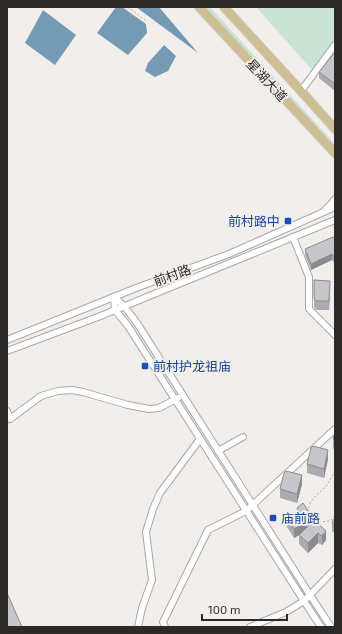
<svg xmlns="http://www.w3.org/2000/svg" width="342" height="634" viewBox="0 0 342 634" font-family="'Exo 2','Noto Sans SC',sans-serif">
	<rect width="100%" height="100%" fill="#f2eeeb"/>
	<g fill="#c9e4d5">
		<polygon points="201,7 210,7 335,144 298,112"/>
		<polygon points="256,7 335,7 335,45 313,71"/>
	</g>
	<g fill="#749bb3">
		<polygon points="116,7 122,7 146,24 147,33 128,55 97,33"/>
		<polygon points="136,7 159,7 198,53"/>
		<polygon points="43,10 76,35 55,65 25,43"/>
		<polygon points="164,45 176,56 168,71 155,77 145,71 148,63 157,53"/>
	</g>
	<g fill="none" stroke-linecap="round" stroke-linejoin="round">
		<g stroke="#aba8a5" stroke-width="8">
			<g id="minor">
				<polyline points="301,91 335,45"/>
				<polyline points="325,210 331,204 335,199"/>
				<polyline points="293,237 309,277 309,309 335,335"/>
				<polyline points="114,297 124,306 137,323 310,595 331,627"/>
				<polyline points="114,297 115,310 128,326 304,601 321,627"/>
				<polyline points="7,340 136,288 229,254 335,207"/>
				<polyline points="7,351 98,317 335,220"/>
				<polyline points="7,411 10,419 41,396 58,391 72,390 83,392 128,405 149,409 159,408 178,398"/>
				<polyline points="218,451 243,437"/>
				<polyline points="138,627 142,608 152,580 146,532 153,509 160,493 200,439"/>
				<polyline points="165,627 163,622 208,530 246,511 335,429"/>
				<polyline points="250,627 286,612 304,601 335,569"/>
			</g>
		</g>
		<g stroke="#ccc" stroke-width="10">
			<g id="major">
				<polyline points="199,7 335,153"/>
				<polyline points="224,7 301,91 335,129"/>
			</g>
		</g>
		<g stroke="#adaaa7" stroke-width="1" stroke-dasharray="2 2" stroke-linecap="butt">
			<polyline points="128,7 146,21"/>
			<path d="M335,471C332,476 330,480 327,485C321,492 312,497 309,506C306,518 322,525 331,520C332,519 334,517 335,515"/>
		</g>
		<use href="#minor" stroke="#fff" stroke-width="6"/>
		<use href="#major" stroke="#cebe91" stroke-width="8"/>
	</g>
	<g fill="#ababaf">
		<polygon points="335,52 335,91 319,78 319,72"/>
		<polygon points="335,238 335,264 332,260 311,270 305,255 305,249"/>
		<polygon points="314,280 330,290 329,310 316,310 314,307"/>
		<polygon points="335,433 335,449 333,448 333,439"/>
		<polygon points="328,459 324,478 307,473 307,464"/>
		<polygon points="302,484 297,503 280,498 280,489"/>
		<polygon points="297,508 313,521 326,540 322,545 318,543 308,553 299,544 299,535 294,538 287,527 287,518 297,511"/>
		<polygon points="335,518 335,534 332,531 332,522"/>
	</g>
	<g fill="#8b8b8e">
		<polygon points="332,254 332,260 311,270 311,264"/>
		<polygon points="330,281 330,290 329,310 329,301"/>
		<polygon points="328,450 328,459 324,478 324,469"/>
		<polygon points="302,475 302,484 297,503 297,494"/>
		<polygon points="313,518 313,527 294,538 294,529"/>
		<polygon points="326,531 326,540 322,545 322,536"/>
		<polygon points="318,533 318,543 308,553 308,543"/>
	</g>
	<g fill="#c7c7cb" stroke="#8b8b8e">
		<polygon points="335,52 335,84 319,72"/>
		<polygon points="333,237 335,238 335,258 332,254 311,264 305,249"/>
		<polygon points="314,280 330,281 329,301 316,301 314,298"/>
		<polygon points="335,433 335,440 333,439"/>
		<polygon points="313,446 328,450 324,469 307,464 311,448"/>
		<polygon points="286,471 302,475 297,494 280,489 284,473"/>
		<polygon points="303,503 313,518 294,529 287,518 298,511 297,508"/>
		<polygon points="335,518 335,525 332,522"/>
		<polygon points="314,520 326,531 322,536 318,533 308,543 299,535"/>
		<polygon points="7,593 22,627 7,627"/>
	</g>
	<g fill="#1a4fb4" stroke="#f2eeeb" stroke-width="1.5">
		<rect x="284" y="217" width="8" height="8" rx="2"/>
		<rect x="141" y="362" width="8" height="8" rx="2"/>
		<rect x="269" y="514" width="8" height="8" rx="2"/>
	</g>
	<g text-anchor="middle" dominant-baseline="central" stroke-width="4" stroke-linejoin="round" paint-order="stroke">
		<g font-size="13" fill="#2b2a29" stroke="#f2eeeb">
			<text transform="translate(267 80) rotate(47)">星湖大道</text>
			<text transform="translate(172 275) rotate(-20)">前村路</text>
		</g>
		<g font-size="13" fill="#164399" stroke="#f2eeeb" text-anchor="start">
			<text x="280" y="221" text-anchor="end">前村路中</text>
			<text x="153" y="366">前村护龙祖庙</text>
			<text x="281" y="518">庙前路</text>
		</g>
	</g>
	<rect width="342" height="634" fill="none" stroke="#2b2a29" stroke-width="16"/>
	<path d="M202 614v6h85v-6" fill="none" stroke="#2b2a29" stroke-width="2"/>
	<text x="208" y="614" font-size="12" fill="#2b2a29" stroke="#f2eeeb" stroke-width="3" paint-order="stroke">100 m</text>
</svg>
